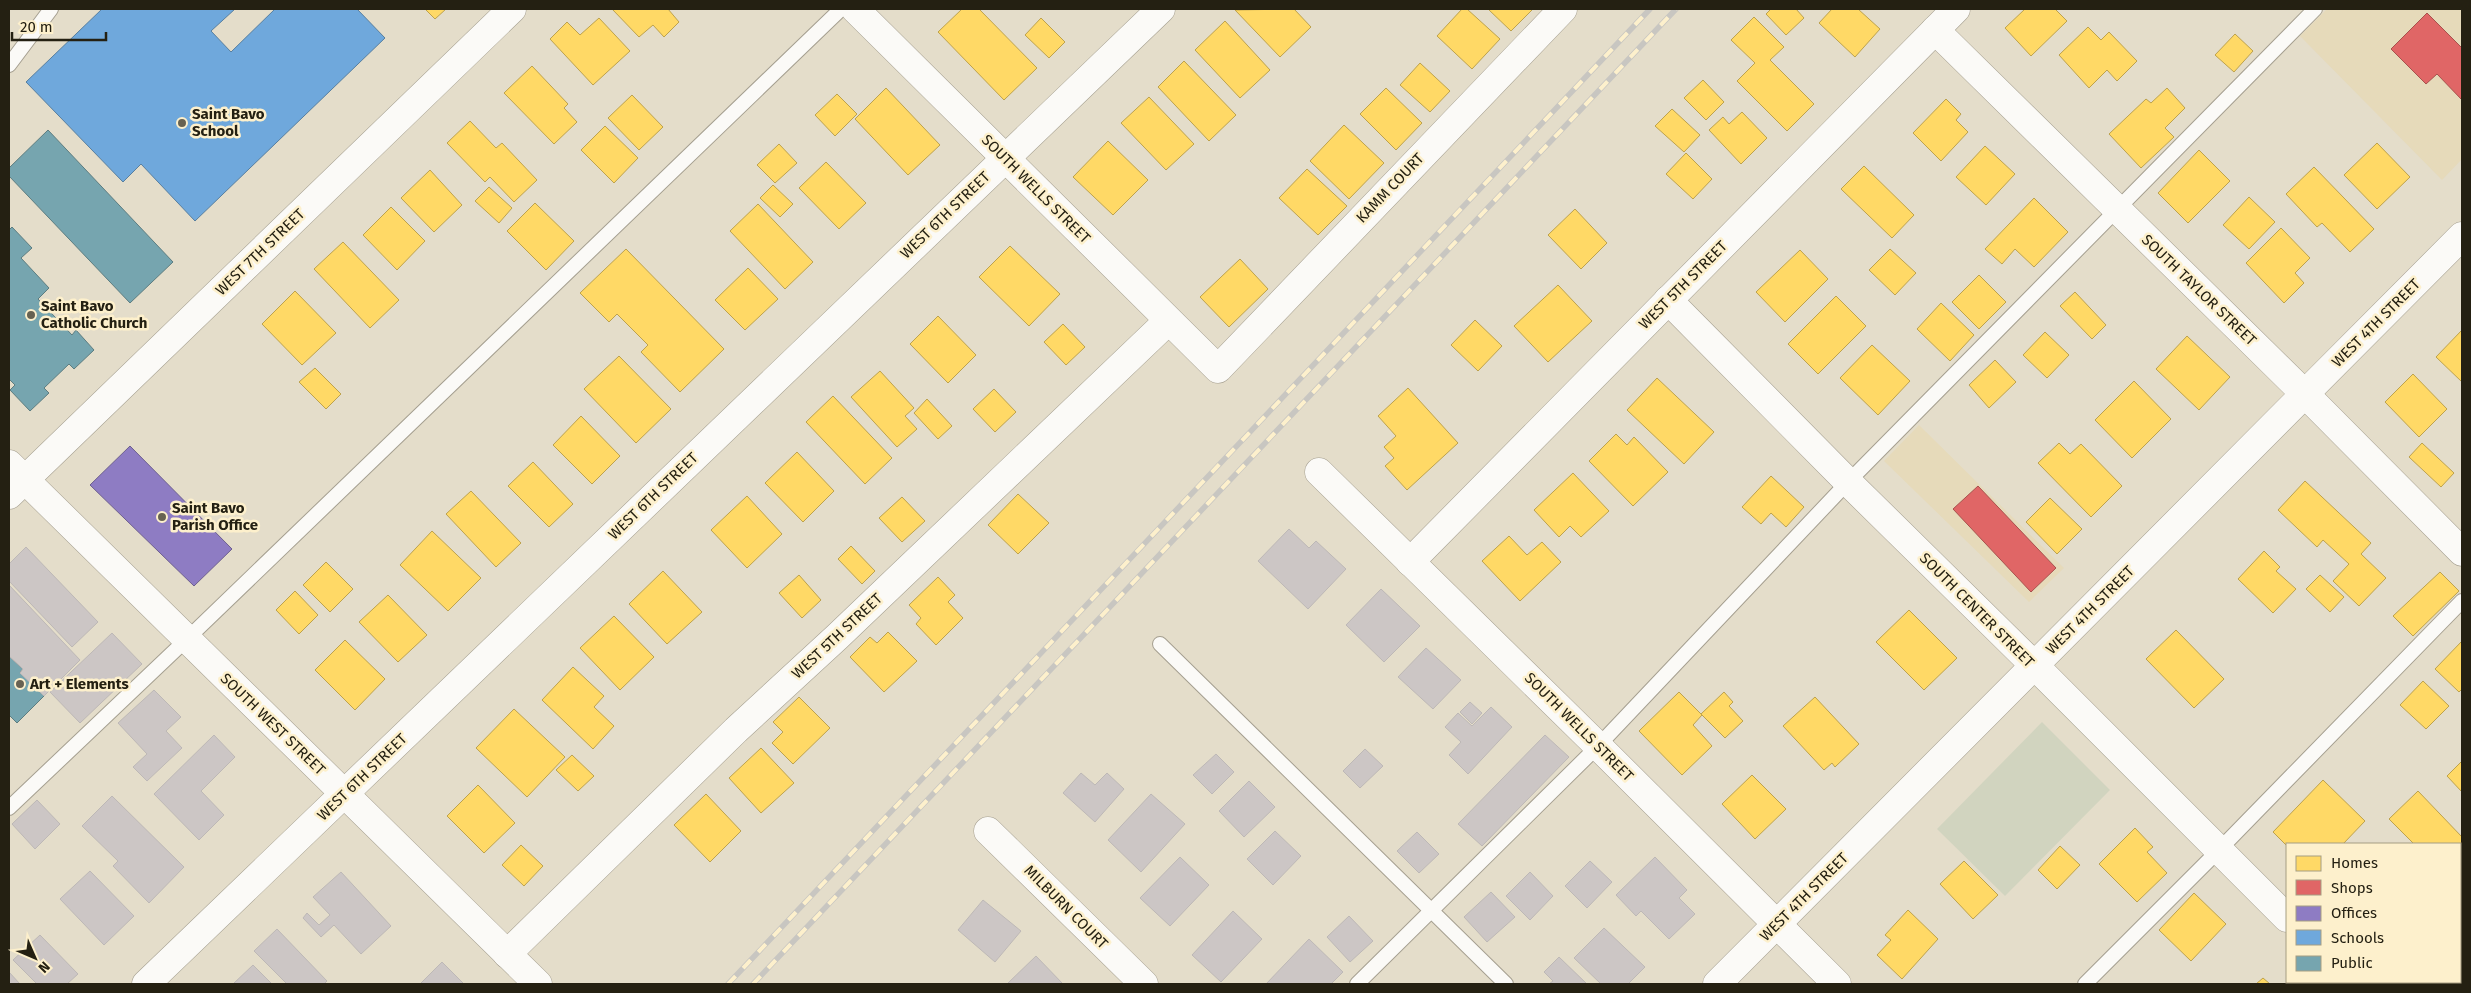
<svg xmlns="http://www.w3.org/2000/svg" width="2471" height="993" viewBox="0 0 2471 993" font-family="'Fira Sans',sans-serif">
	<rect width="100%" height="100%" fill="#e4ddca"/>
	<g fill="#e6daba">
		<polygon points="2327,9 2462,9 2462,159 2442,180 2300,36"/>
		<polygon points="1919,425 2064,568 2029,602 1884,461"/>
	</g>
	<polygon fill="#d1d4bf" points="2042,722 2110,790 2005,896 1937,829"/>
	<g fill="#ffd966" stroke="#bda24d">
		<polygon points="425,9 446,9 435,19"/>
		<polygon points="612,9 668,9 679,22 664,37 653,25 639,37"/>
		<polygon points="962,9 979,9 1037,68 1004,100 938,32"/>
		<polygon points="1294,9 1311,27 1280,57 1235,10"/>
		<polygon points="1462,9 1467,9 1500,39 1472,69 1437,36"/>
		<polygon points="1488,9 1533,9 1511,31"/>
		<polygon points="1771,9 1796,9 1804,18 1786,35 1766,14"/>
		<polygon points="1832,9 1858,9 1880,29 1855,57 1819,23"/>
		<polygon points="2025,9 2055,9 2067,21 2031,56 2005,28"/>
		<polygon points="1754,17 1784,47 1770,60 1814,104 1787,131 1737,81 1755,63 1731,40"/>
		<polygon points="599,18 630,51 593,85 550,39 567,22 580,35"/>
		<polygon points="1041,18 1065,42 1049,58 1025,35"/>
		<polygon points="1225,21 1270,70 1240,98 1195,50"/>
		<polygon points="2088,27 2101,40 2109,32 2137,61 2117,81 2107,70 2089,88 2059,55"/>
		<polygon points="2235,34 2253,51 2234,72 2215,55"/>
		<polygon points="1184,61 1236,115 1209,141 1158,87"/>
		<polygon points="1420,63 1450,91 1430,112 1400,85"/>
		<polygon points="532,66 568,104 564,108 577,122 554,144 504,93"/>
		<polygon points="1703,80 1724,102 1706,120 1684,98"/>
		<polygon points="886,88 940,145 908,175 855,119"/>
		<polygon points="1386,88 1422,123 1396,150 1360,114"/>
		<polygon points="2167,88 2185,108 2165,128 2174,137 2141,168 2109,134 2146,99 2151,103"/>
		<polygon points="837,94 857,114 835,136 815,115"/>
		<polygon points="632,95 663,127 639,150 608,118"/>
		<polygon points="1149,97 1194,144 1166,170 1121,123"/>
		<polygon points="1946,99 1961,114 1956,120 1968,132 1941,161 1913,133"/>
		<polygon points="1672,109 1700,135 1684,152 1655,126"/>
		<polygon points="1742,112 1767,138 1741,164 1709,130 1723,117 1729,124"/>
		<polygon points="470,121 496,148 502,143 537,180 514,202 490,177 485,182 447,143"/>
		<polygon points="1344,125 1384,163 1349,199 1310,161"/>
		<polygon points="605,126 638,158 614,183 581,150"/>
		<polygon points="1108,141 1148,180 1113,215 1073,177"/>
		<polygon points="2377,143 2410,177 2377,209 2344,175"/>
		<polygon points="779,144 797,163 775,183 757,165"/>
		<polygon points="1985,146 2015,174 1986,205 1956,177"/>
		<polygon points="2199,150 2230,181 2188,223 2158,193"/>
		<polygon points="1686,153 1712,179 1693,199 1666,174"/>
		<polygon points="826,162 866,203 839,229 799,188"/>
		<polygon points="1864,166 1914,215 1892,238 1841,189"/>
		<polygon points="2314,167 2374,229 2350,252 2322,223 2317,227 2286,194"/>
		<polygon points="1307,169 1347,206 1318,235 1279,198"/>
		<polygon points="430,170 462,205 434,232 401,198"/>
		<polygon points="773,185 793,204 780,217 760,198"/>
		<polygon points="489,187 512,208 499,223 475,201"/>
		<polygon points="2249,197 2275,222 2249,249 2223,225"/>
		<polygon points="2034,198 2068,232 2034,267 2015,249 2002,264 1985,249"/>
		<polygon points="535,203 574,241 546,270 507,231"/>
		<polygon points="758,204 813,262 785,289 730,231"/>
		<polygon points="391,207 425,241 397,270 363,235"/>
		<polygon points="1575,209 1607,243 1581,269 1548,235"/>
		<polygon points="2281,228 2310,258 2295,273 2304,283 2284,303 2246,263"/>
		<polygon points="343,242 399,300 370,328 314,269"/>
		<polygon points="1010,246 1060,294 1029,326 979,277"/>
		<polygon points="626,249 724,349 680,392 641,352 648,345 617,314 609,322 580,293"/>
		<polygon points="1890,249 1916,273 1895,295 1869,270"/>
		<polygon points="1800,250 1828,279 1785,322 1756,292"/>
		<polygon points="1240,259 1268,289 1229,327 1200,297"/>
		<polygon points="748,268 778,299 745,330 715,300"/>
		<polygon points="1979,275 2006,302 1979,329 1952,302"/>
		<polygon points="1558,285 1592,321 1548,362 1514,326"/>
		<polygon points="295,291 336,333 302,365 262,324"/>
		<polygon points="2075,292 2106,325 2092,339 2060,306"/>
		<polygon points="1836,296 1866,326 1818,374 1788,344"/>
		<polygon points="1941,303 1974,335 1950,361 1917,329"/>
		<polygon points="938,316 976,355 948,383 910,344"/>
		<polygon points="1475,320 1502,346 1478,371 1451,345"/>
		<polygon points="1063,324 1085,347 1066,365 1044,342"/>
		<polygon points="2462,330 2462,382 2436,357"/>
		<polygon points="2045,332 2069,355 2047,378 2023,355"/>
		<polygon points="2187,336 2230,377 2199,410 2156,369"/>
		<polygon points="1872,345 1910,381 1878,415 1840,378"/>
		<polygon points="619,356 671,409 636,443 584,389"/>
		<polygon points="1995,360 2016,382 1989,408 1969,385"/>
		<polygon points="315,368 341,394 326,409 299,382"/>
		<polygon points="880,371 914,408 905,416 917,429 897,447 851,397"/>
		<polygon points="2413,374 2447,409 2419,437 2385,402"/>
		<polygon points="1657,378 1714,432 1684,464 1627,410"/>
		<polygon points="2134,381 2171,419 2132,458 2095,420"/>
		<polygon points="1408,388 1458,443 1407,490 1385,466 1394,458 1384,447 1396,436 1378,416"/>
		<polygon points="994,389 1016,412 995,432 973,409"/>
		<polygon points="833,396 892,458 865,484 806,422"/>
		<polygon points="927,399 952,426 938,439 914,413"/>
		<polygon points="581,416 620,456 592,484 553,445"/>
		<polygon points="1616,434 1627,445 1634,437 1668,472 1633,506 1589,461"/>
		<polygon points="2059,443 2070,454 2081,444 2122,486 2091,517 2038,463"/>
		<polygon points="2422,443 2454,473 2441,487 2409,457"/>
		<polygon points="797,452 834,491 803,522 765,483"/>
		<polygon points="533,462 573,504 549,527 508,486"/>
		<polygon points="1573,473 1609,511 1581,537 1570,526 1559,537 1534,510"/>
		<polygon points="1771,476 1804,507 1786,527 1771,513 1761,524 1742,507"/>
		<polygon points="2305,481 2371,543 2361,554 2386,578 2359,606 2333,581 2349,564 2323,540 2317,547 2278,510"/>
		<polygon points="471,491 521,543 496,567 446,514"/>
		<polygon points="1018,494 1049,523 1018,554 988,525"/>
		<polygon points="747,496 782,534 747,568 711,530"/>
		<polygon points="902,497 925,521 902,542 879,518"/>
		<polygon points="2050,498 2082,529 2057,554 2026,522"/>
		<polygon points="432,531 481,578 448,611 400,565"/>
		<polygon points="1509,536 1527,555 1542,542 1561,562 1520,601 1482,561"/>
		<polygon points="851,546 875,571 862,584 838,559"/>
		<polygon points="2264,551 2280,567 2276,571 2296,589 2273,613 2238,579"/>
		<polygon points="326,562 353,589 330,612 303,585"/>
		<polygon points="663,571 702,612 667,644 629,604"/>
		<polygon points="2440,572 2459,591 2413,636 2393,616"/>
		<polygon points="799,575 821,600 802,618 779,593"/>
		<polygon points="2320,575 2344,597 2330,612 2306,589"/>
		<polygon points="938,577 955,595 948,602 963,618 936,645 916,624 921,618 909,605"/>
		<polygon points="295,591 318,615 299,634 276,610"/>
		<polygon points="388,595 427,635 398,662 359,622"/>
		<polygon points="1909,610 1957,658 1924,690 1876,642"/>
		<polygon points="614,616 654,657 620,690 580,648"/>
		<polygon points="2176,630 2224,679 2194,708 2146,659"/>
		<polygon points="888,632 917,661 884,692 850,657 870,637 877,643"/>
		<polygon points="345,640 385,679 355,710 315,670"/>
		<polygon points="2462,641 2462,689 2459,692 2435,669"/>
		<polygon points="573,667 604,696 594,707 614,726 593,749 542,700"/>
		<polygon points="2423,681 2449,706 2426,729 2400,705"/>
		<polygon points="1679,692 1702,715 1693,725 1712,746 1682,775 1639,731"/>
		<polygon points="1724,692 1733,702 1729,706 1743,721 1725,738 1701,714"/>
		<polygon points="799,697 830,728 793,764 772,743 783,732 773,722"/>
		<polygon points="1815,697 1859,744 1835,767 1832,763 1824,770 1783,726"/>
		<polygon points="514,709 565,757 527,797 476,748"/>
		<polygon points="761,748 794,783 761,813 729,778"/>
		<polygon points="572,755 594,776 578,791 556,770"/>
		<polygon points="2462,761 2462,792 2447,776"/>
		<polygon points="1752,775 1786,809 1755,839 1722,804"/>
		<polygon points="2323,780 2365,821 2343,844 2287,846 2273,832"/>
		<polygon points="478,785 515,823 484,853 447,816"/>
		<polygon points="2418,791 2462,837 2462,865 2460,867 2460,844 2414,844 2389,819"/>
		<polygon points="706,794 741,831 710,862 674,825"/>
		<polygon points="2135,828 2153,847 2147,852 2167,873 2137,902 2099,864"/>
		<polygon points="521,845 543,866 524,886 502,865"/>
		<polygon points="2060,846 2080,865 2057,889 2038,870"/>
		<polygon points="1964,861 1998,895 1973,919 1940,884"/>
		<polygon points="2194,893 2226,924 2191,961 2159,930"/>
		<polygon points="1908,910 1938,939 1902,979 1877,955 1891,940 1885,935"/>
		<polygon points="2263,978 2270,984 2256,984"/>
	</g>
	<g fill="#e06666" stroke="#a8514d">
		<polygon points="2427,13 2462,48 2462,100 2437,74 2426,84 2391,49"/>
		<polygon points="1978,486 2056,568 2031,592 1953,509"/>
	</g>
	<polygon fill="#8e7cc3" stroke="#6e608e" points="130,446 232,549 194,586 90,485"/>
	<polygon fill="#6fa8dc" stroke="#587f9f" points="102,9 235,9 211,31 231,52 275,9 357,9 385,38 195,221 141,164 123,182 26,82"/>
	<g fill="#76a5af" stroke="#5d7d80">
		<polygon points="48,130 173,262 130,303 9,176 9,168"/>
		<polygon points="12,227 32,248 21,258 49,288 38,299 72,335 76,330 94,350 74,369 69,364 44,388 49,393 30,411 10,390 15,385 9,379 9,230"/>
		<polygon points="9,656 23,669 20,673 44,696 17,723 9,715"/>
	</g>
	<g fill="#ccc6c5" stroke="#bdb8b6">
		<polygon points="1289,529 1309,548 1316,541 1346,569 1308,609 1258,561"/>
		<polygon points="26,547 98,622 72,647 9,581 9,564"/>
		<polygon points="9,585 80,660 44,696 20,673 23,669 9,656"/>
		<polygon points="1381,589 1420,626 1384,662 1346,625"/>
		<polygon points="112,633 142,664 80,723 50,692"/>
		<polygon points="1426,648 1461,680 1433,709 1398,677"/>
		<polygon points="154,690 181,717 166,731 182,748 147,781 133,767 147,754 118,723"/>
		<polygon points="1470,702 1482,713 1472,724 1460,712"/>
		<polygon points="1491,707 1512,727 1468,774 1449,755 1461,742 1445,727 1458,713 1472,726"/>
		<polygon points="214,735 235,757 201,791 224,815 199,840 154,794"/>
		<polygon points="1545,735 1569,757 1482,846 1458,824"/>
		<polygon points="1365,749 1383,766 1360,788 1343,771"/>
		<polygon points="1216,754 1234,772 1212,794 1193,775"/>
		<polygon points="1081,773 1095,785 1107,773 1124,789 1095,822 1063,793"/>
		<polygon points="1249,781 1275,807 1244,837 1219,811"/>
		<polygon points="1151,794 1185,824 1141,872 1108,840"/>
		<polygon points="112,796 184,867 149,903 113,866 118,861 82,826"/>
		<polygon points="37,800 60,824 35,849 12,824"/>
		<polygon points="1275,831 1301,856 1273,885 1247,859"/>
		<polygon points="1417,832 1439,854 1419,873 1397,851"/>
		<polygon points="1180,857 1209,885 1170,926 1140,898"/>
		<polygon points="1655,857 1687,890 1679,898 1695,914 1669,939 1641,911 1636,916 1616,895"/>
		<polygon points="1590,861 1612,882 1587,908 1565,886"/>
		<polygon points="90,871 134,916 104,945 60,899"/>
		<polygon points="341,872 391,926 361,954 334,925 321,937 303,918 307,913 319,925 330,915 313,897"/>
		<polygon points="1530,872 1553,896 1530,920 1506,896"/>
		<polygon points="1491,892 1515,917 1487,942 1464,917"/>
		<polygon points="983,900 1021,931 995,962 958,930"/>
		<polygon points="1233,911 1262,939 1221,982 1192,955"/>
		<polygon points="1349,916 1373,941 1350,962 1327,937"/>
		<polygon points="1604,928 1645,967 1628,984 1601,984 1574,958"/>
		<polygon points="277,929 327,981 324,984 287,984 254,951"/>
		<polygon points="40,935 78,974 67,984 37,984 13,960"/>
		<polygon points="1309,939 1343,972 1331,984 1266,984"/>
		<polygon points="1036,956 1063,984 1007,984"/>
		<polygon points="1559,957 1587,984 1549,984 1553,981 1544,972"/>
		<polygon points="442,962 464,984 420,984"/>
		<polygon points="253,965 272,984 233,984"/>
		<polygon points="9,972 20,984 9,984"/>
	</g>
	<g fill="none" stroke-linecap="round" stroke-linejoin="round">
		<g stroke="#a59f90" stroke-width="16">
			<g id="service">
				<polyline points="9,65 51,9"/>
				<polyline points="1160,644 1506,984"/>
				<polyline points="9,808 187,639 841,9"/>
				<polyline points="1357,984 1598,746 1848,482 2315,9"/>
				<polyline points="2085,984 2219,850 2462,601"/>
			</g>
		</g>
		<g stroke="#a59f90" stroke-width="29">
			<g id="minor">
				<polyline points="855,9 1218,369 1563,9"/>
				<polyline points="1935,30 2305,394 2462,552"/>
				<polyline points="1668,300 1848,482 2035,666"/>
				<polyline points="1319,472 1598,746 1837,984"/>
				<polyline points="9,495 512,9"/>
				<polyline points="1410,562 1956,9"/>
				<polyline points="988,831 1144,984"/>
				<polyline points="507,954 736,730 837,637 1168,321"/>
				<polyline points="146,984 1161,9"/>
			</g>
		</g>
		<g stroke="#a59f90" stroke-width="29">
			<g id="tertiary">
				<polyline points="9,464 538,984"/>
				<polyline points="2035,666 2287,918"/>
				<polyline points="2350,982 2353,984"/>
				<polyline points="1717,984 2462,236"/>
			</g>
		</g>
		<use href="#service" stroke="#fbfaf7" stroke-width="14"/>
		<use href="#minor" stroke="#fbfaf7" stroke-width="28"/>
		<use href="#tertiary" stroke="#fbfaf7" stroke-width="28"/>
		<g stroke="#c8c6c1" stroke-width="5.5">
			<g id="rail">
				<polyline points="728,984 1650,9"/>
				<polyline points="753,984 1676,9"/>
			</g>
		</g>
		<use href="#rail" stroke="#fdf0cc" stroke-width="4" stroke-dasharray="11" stroke-linecap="butt"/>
	</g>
	<g fill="#676252" stroke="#fdf0cc" stroke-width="2">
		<circle cx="182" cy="123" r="5"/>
		<circle cx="31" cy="315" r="5"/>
		<circle cx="162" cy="517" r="5"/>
		<circle cx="20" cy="684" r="5"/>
	</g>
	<g text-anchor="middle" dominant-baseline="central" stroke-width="5" stroke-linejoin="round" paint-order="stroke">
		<g font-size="15" font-weight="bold" fill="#242012" stroke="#fdf0cc" text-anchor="start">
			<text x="192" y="114">Saint Bavo<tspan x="192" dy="17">School</tspan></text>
			<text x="41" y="306">Saint Bavo<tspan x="41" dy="17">Catholic Church</tspan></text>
			<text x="172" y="508">Saint Bavo<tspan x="172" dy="17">Parish Office</tspan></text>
			<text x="30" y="684">Art + Elements</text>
		</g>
		<g font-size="15" fill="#242012" stroke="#fdf0cc">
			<text transform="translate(1390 188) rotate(-46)">KAMM COURT</text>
			<text transform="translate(1036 189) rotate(45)">SOUTH WELLS STREET</text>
			<text transform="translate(945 215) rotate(-44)">WEST 6TH STREET</text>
			<text transform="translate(260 252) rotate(-44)">WEST 7TH STREET</text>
			<text transform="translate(1683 285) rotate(-45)">WEST 5TH STREET</text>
			<text transform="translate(2199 290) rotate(44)">SOUTH TAYLOR STREET</text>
			<text transform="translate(2376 323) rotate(-45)">WEST 4TH STREET</text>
			<text transform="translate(653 496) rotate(-44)">WEST 6TH STREET</text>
			<text transform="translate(1977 610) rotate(45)">SOUTH CENTER STREET</text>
			<text transform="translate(2090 610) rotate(-45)">WEST 4TH STREET</text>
			<text transform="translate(837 636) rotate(-43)">WEST 5TH STREET</text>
			<text transform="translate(273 724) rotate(44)">SOUTH WEST STREET</text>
			<text transform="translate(1579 727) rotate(45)">SOUTH WELLS STREET</text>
			<text transform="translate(362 777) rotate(-44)">WEST 6TH STREET</text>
			<text transform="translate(1804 897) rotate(-45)">WEST 4TH STREET</text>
			<text transform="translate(1066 907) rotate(45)">MILBURN COURT</text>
		</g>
	</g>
	<rect width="2471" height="993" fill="none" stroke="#242012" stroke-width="20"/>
	<rect x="2286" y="843" width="175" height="140" fill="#fdf0cc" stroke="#a69d82"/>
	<rect x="2296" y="856" width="25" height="15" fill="#ffd966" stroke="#a69d82"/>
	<text x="2331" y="868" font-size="15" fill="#242012">Homes</text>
	<rect x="2296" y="880" width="25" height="15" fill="#e06666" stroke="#a69d82"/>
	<text x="2331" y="893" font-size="15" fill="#242012">Shops</text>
	<rect x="2296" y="906" width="25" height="15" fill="#8e7cc3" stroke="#a69d82"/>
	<text x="2331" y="918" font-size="15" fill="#242012">Offices</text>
	<rect x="2296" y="930" width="25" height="15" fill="#6fa8dc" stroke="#a69d82"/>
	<text x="2331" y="943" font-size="15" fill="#242012">Schools</text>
	<rect x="2296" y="956" width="25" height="15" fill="#76a5af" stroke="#a69d82"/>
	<text x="2331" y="968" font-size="15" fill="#242012">Public</text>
	<g transform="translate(35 958) rotate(135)" stroke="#fdf0cc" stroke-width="4" paint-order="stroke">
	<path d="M0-4L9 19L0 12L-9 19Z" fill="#242012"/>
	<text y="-8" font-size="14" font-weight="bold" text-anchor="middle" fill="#242012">N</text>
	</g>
	<path d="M12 32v8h94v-8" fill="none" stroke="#242012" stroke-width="2.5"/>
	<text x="20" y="32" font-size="15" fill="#242012" stroke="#fdf0cc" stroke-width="4" paint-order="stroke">20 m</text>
</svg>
